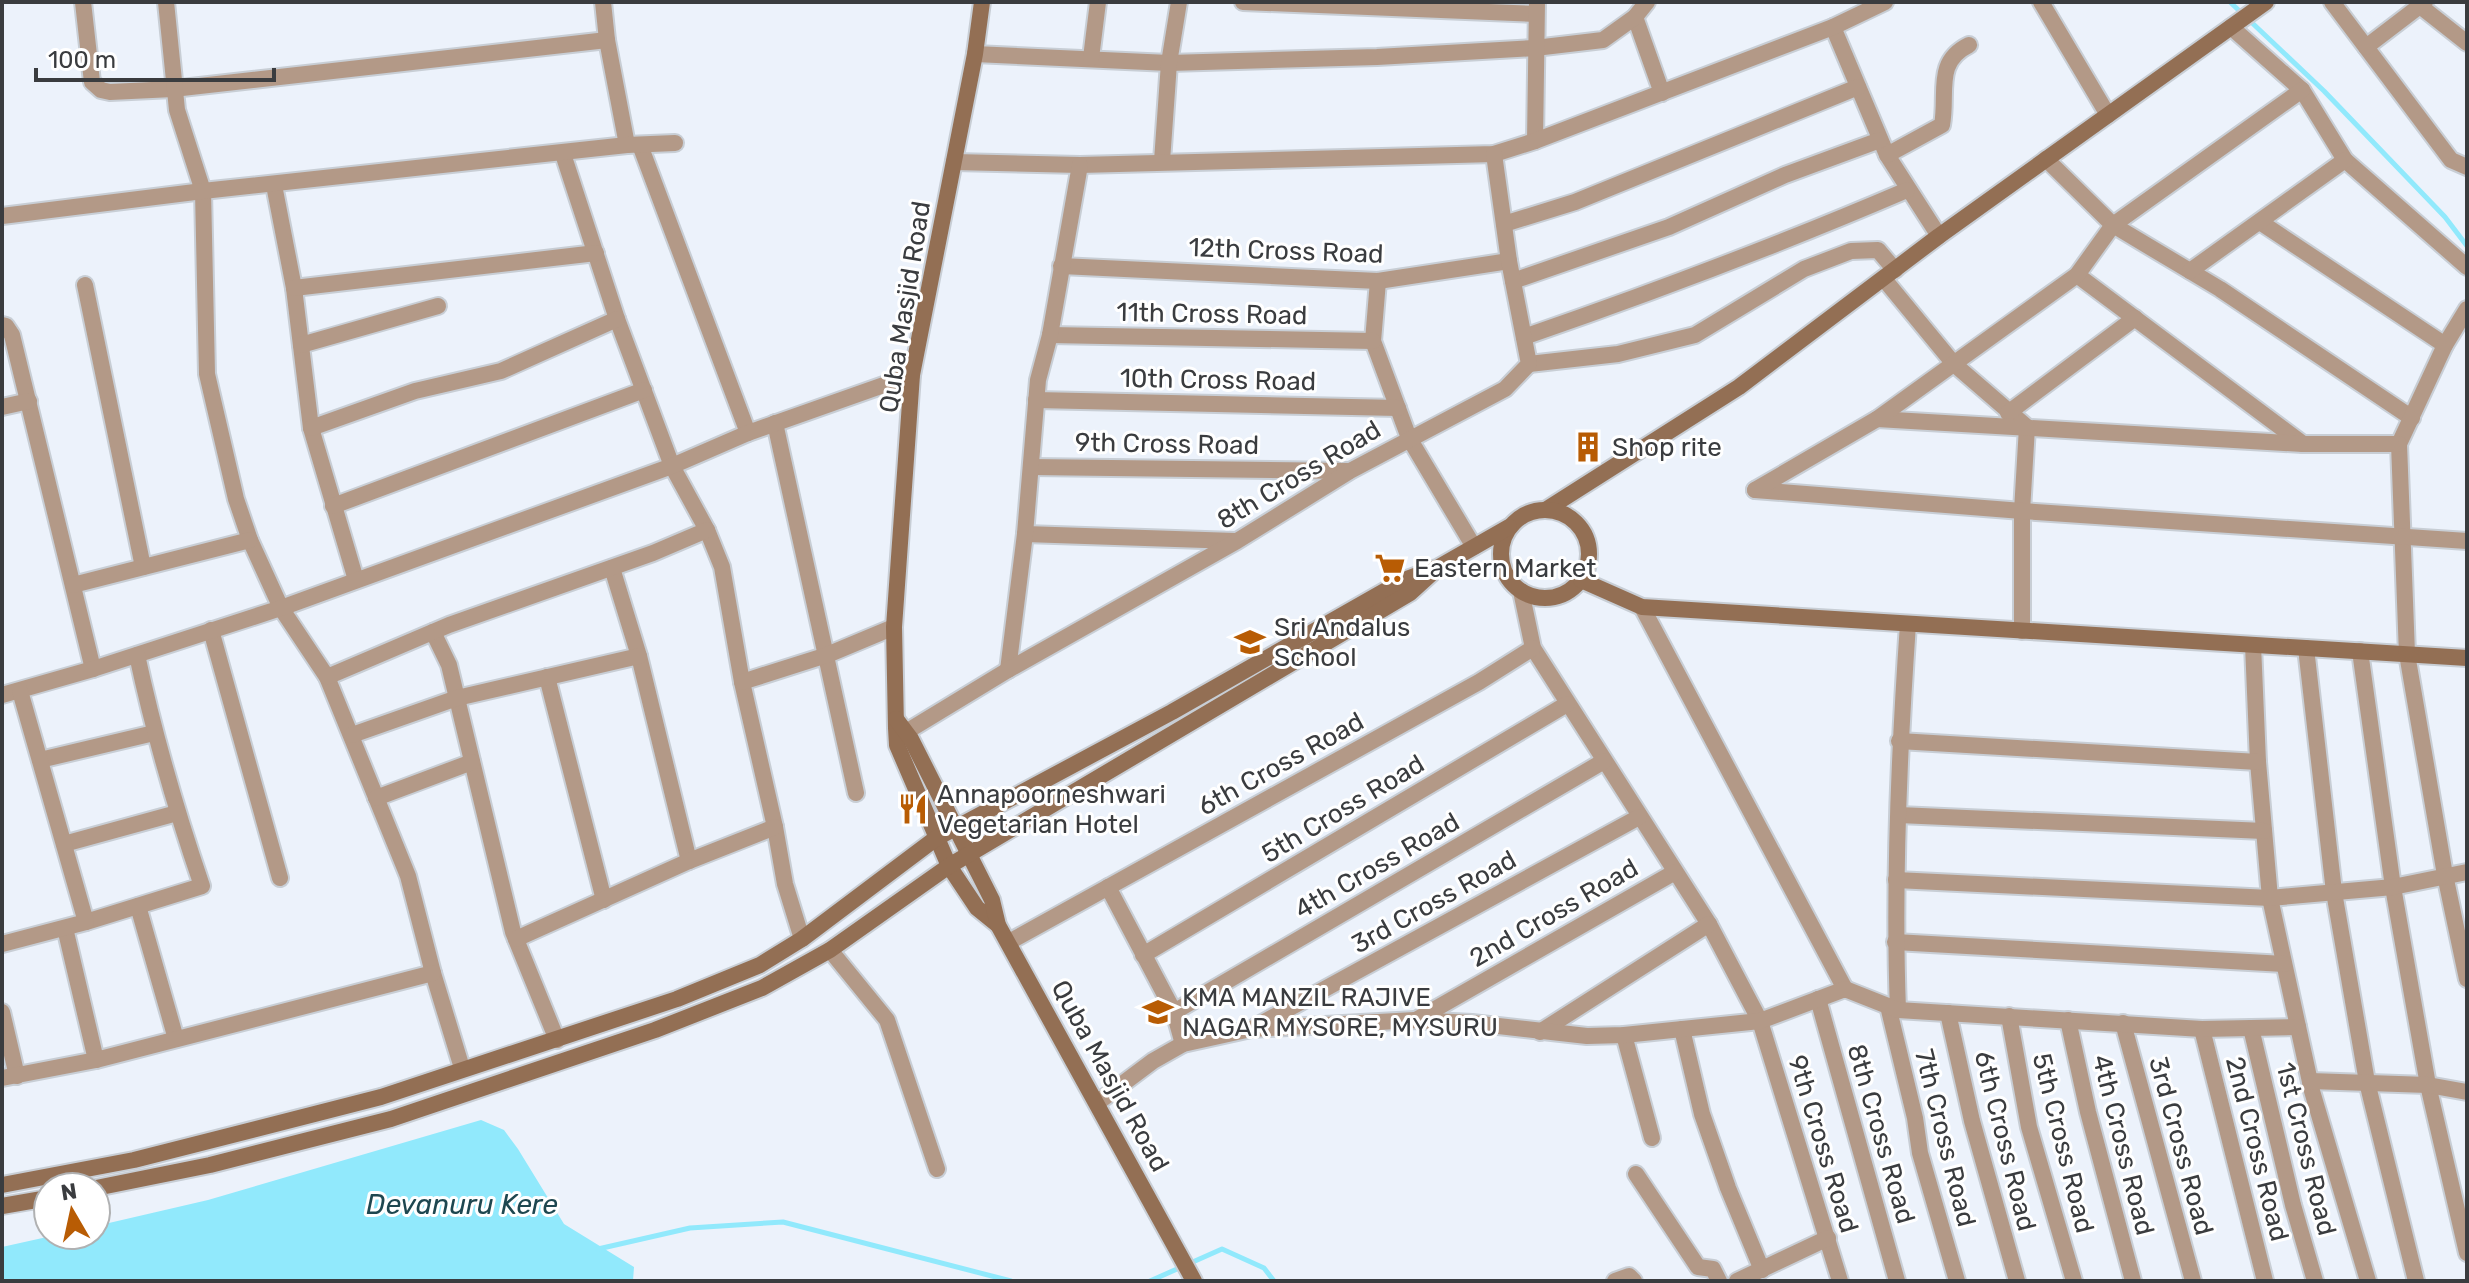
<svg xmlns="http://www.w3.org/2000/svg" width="2469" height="1283" viewBox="0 0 2469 1283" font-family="Rubik,sans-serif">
	<rect width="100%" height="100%" fill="#ecf2fb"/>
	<polygon fill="#91e9fc" points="481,1120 504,1130 518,1149 564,1224 634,1267 633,1281 2,1281 2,1247 56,1235 96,1235 96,1226 208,1200"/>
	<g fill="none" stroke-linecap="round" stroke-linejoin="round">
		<g stroke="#91e9fc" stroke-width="5">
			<polyline points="2230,2 2324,91 2445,217 2467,246"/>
			<polyline points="598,1249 690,1228 783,1222 1011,1281"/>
			<polyline points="1150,1281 1222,1249 1264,1268 1274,1281"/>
		</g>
		<g stroke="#c8ced5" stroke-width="20">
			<g id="street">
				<polyline points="83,2 92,82 101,90 110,92 173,89 607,40"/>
				<polyline points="166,2 177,110 203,191 207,374 236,499 250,540 281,608 327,677 408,876 433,973 462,1068"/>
				<polyline points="603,2 607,40 627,145"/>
				<polyline points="1243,2 1536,14"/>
				<polyline points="2041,2 2108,115"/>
				<polyline points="2332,2 2451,160 2467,167"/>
				<polyline points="2420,6 2467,43"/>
				<polyline points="1635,17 1662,93"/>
				<polyline points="1833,27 1887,155 1939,236"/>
				<polyline points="2231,27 2302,90 2345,160 2467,267"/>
				<polyline points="2366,47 2425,2"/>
				<polyline points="975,54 1169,63 1377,57 1535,48 1603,40 1635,17 1647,2"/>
				<polyline points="1091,58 1098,2"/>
				<polyline points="1535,141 1537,2"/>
				<polyline points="640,145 748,433"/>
				<polyline points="563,154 617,319 672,466 707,530 722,567 742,682 775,827 785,884 802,939"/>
				<path d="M1887,155L1942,125C1948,93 1934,62 1969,45"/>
				<polyline points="2046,159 2113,225 2220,289 2412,418"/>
				<polyline points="1162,161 1169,63 1179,2"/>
				<polyline points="954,162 1080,165 1494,154 1535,141 1833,27 1885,2"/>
				<polyline points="274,185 294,288 311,428 356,580"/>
				<polyline points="2,216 203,191 627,145 675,143"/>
				<polyline points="2260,222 2445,345"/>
				<polyline points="1504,224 1575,202 1858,87"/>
				<polyline points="1061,266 1378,281 1509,261"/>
				<polyline points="2190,271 2345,160"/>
				<polyline points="2077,275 2303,444"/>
				<polyline points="1884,279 1954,364 2027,427 2022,511 2022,631"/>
				<polyline points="1378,281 1373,341 1409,438 1474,547"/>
				<polyline points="1513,281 1669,227 1785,175 1880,140"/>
				<polyline points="85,285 143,567"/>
				<polyline points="294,288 596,253"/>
				<polyline points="2467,309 2445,345 2399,444 2407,654 2445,875 2467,979"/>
				<polyline points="2,325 6,326 12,335 93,669"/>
				<polyline points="1050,335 1373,341"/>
				<path d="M1524,337C1654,292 1781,244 1907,190"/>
				<polyline points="301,345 438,306"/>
				<polyline points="1529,364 1618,354 1695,335 1804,269 1851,251 1878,250 1895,270"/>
				<polyline points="1036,400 1398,408"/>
				<polyline points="2,407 29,401"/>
				<polyline points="2008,413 2135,318"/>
				<polyline points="1877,419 2303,444 2399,444"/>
				<polyline points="775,423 856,793"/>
				<polyline points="311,428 415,391 501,371 617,319"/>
				<polyline points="1031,467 1349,471"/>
				<polyline points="1755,490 2022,511 2467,541"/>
				<polyline points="1755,490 1877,419 2077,275 2113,225 2302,90"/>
				<polyline points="333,506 644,390"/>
				<polyline points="1025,534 1235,541"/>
				<polyline points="612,568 639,656 689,861"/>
				<polyline points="73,585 250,540"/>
				<polyline points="1521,591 1533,648 1709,924 1760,1021 1840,1281"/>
				<polyline points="1642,607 1845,989"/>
				<polyline points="211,630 280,878"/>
				<polyline points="433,632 449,665 513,932 557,1040"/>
				<polyline points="2253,645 2258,762 2270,898 2312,1091 2368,1281"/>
				<polyline points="2306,648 2334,892 2367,1082 2416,1281"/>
				<polyline points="2360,651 2393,887 2428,1085 2467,1253"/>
				<polyline points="1008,670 1025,534 1038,380 1050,335 1080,165"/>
				<polyline points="327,677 449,625 653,553 707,530"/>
				<polyline points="547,677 604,900"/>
				<polyline points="742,682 827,655 894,627"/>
				<polyline points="2,695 93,669 281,608 672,466 748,433 912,375"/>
				<polyline points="906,732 1008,670 1237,541 1350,471 1505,389 1529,364 1509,261 1494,154"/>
				<polyline points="352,735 457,698 639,656"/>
				<polyline points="1899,741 2258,762"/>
				<polyline points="40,760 154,733"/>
				<polyline points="376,798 472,762"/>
				<polyline points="1899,815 2264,831"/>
				<polyline points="64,844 177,813"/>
				<polyline points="1896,880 2270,898 2393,887 2467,872"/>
				<polyline points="1108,887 1174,1012 1183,1044"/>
				<polyline points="138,906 176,1039"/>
				<path d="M86,922L202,886C176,810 154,734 137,655"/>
				<polyline points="65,928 96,1060"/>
				<polyline points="516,939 689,861 775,827"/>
				<polyline points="1009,942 1479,682 1533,648"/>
				<polyline points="1895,942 2284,964"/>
				<polyline points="2,944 86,922 20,691"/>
				<polyline points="830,950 887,1020 937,1169"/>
				<polyline points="1143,955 1567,704"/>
				<polyline points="1818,999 1897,1281"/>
				<polyline points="1888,1006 1915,1118 1920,1153 1957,1281"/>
				<path d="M1898,1010C1893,881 1899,752 1908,624"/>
				<polyline points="2,1012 17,1076"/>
				<polyline points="1174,1012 1604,761"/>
				<polyline points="1948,1013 1972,1121 2017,1281"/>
				<polyline points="2009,1016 2029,1127 2074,1281"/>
				<polyline points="1416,1020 1675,872"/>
				<polyline points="2068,1020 2088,1112 2133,1281"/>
				<polyline points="2123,1023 2193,1281"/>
				<polyline points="1255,1027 1639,817"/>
				<polyline points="2251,1028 2293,1205 2315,1281"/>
				<polyline points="1682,1029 1702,1114 1728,1188 1762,1270"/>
				<polyline points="2202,1029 2265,1281"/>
				<polyline points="1540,1032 1709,924"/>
				<polyline points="1624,1035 1652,1138"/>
				<polyline points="2,1078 96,1060 433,973"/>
				<polyline points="2310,1081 2428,1085 2467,1092"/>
				<polyline points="1097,1103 1153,1061 1183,1044 1251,1029 1415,1020 1472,1023 1587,1036 1624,1035 1760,1021 1845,989 1898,1010 2202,1029 2298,1027"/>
				<polyline points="1636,1174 1698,1267 1713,1269 1719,1281"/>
				<polyline points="1615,1281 1629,1276 1634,1281"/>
				<polyline points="1737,1281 1828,1238"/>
			</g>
		</g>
		<g stroke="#c8ced5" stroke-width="20">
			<g id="secondary">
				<polyline points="982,2 975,54 912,375 894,627 896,728 897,745 949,866 977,908 998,925"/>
				<polyline points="1547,509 1739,387 1939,236 2266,2"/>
				<circle cx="1545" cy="554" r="44"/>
				<polyline points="1581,580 1642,607 2467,658"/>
				<polyline points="896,719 911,739 992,900 998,925 1194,1281"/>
				<polyline points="2,1185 134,1160 381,1097 677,999 760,965 802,939 935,839 1172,712 1404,580 1439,567 1509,527"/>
				<polyline points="96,1188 210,1165 391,1119 655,1030 762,988 830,950 949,866 1410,593 1432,573"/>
				<polyline points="2,1206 48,1198"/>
			</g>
		</g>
		<use href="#street" stroke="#b39987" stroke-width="16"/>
		<use href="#secondary" stroke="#936f54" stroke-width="16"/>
	</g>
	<defs>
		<g id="building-bare" transform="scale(2.4)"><path d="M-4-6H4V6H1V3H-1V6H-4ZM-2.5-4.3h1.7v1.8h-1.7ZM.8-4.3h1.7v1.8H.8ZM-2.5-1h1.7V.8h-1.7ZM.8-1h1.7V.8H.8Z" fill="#b85c04" stroke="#fff" stroke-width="2.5" paint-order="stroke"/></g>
		<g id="supermarket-bare" transform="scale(2.4)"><path d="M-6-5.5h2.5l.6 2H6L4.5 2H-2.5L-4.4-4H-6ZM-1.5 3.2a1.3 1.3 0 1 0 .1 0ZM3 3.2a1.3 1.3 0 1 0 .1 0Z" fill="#b85c04" stroke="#fff" stroke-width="2.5" paint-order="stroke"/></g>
		<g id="school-bare" transform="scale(2.4)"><path d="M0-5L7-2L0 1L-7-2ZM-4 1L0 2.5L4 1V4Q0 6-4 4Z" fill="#b85c04" stroke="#fff" stroke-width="2.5" paint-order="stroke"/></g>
		<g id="restaurant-bare" transform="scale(2.4)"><path d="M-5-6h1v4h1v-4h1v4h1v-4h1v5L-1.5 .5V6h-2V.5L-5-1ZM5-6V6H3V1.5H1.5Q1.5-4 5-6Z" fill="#b85c04" stroke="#fff" stroke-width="2.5" paint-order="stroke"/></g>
	</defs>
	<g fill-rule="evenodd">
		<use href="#building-bare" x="1588" y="447"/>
		<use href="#supermarket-bare" x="1390" y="568"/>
		<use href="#school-bare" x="1250" y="642"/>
		<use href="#restaurant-bare" x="913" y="809"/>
		<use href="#school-bare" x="1158" y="1012"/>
	</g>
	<g text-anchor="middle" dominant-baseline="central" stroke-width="6" stroke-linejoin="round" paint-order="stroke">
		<g font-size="26" fill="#3a3c3f" stroke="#fff">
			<text transform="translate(1286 251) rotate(2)">12th Cross Road</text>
			<text transform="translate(905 307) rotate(-81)">Quba Masjid Road</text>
			<text transform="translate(1212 314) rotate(1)">11th Cross Road</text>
			<text transform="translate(1218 380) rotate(1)">10th Cross Road</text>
			<text transform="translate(1167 444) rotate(1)">9th Cross Road</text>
			<text transform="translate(1299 475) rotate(-31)">8th Cross Road</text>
			<text transform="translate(1281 764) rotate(-29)">6th Cross Road</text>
			<text transform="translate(1343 809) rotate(-31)">5th Cross Road</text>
			<text transform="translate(1377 866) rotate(-30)">4th Cross Road</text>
			<text transform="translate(1434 902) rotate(-29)">3rd Cross Road</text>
			<text transform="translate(1554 913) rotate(-30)">2nd Cross Road</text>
			<text transform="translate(1110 1076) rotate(61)">Quba Masjid Road</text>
			<text transform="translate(1881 1134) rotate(74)">8th Cross Road</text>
			<text transform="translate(1945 1138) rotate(76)">7th Cross Road</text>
			<text transform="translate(2005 1141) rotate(76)">6th Cross Road</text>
			<text transform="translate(2063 1143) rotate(76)">5th Cross Road</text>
			<text transform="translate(1823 1144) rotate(73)">9th Cross Road</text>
			<text transform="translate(2123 1145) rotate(76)">4th Cross Road</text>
			<text transform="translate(2181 1146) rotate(75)">3rd Cross Road</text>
			<text transform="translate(2257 1149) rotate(76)">2nd Cross Road</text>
			<text transform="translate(2306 1149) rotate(76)">1st Cross Road</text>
		</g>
		<g font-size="26" fill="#3a3c3f" stroke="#fff" text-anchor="start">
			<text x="1612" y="447">Shop rite</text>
			<text x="1414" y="568">Eastern Market</text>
			<text x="1274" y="627">Sri Andalus<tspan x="1274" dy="30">School</tspan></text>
			<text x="937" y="794">Annapoorneshwari<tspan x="937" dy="30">Vegetarian Hotel</tspan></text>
			<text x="1182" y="997">KMA MANZIL RAJIVE<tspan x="1182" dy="30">NAGAR MYSORE, MYSURU</tspan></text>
		</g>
		<g font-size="28" font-style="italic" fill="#1e4750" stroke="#fff">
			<text x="462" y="1204">Devanuru Kere</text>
		</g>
	</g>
	<rect width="2469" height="1283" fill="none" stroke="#3a3c3f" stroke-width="8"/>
	<g transform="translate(72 1211) rotate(351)"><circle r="38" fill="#ffffff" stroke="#b0b1b2" stroke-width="2"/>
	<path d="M0-6L14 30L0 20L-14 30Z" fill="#b85c04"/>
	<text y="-12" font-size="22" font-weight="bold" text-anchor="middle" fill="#3a3c3f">N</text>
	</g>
	<path d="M36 68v12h238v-12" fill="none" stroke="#3a3c3f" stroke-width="4"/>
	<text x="48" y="68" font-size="24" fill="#3a3c3f" stroke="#ffffff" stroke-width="6" paint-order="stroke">100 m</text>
</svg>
